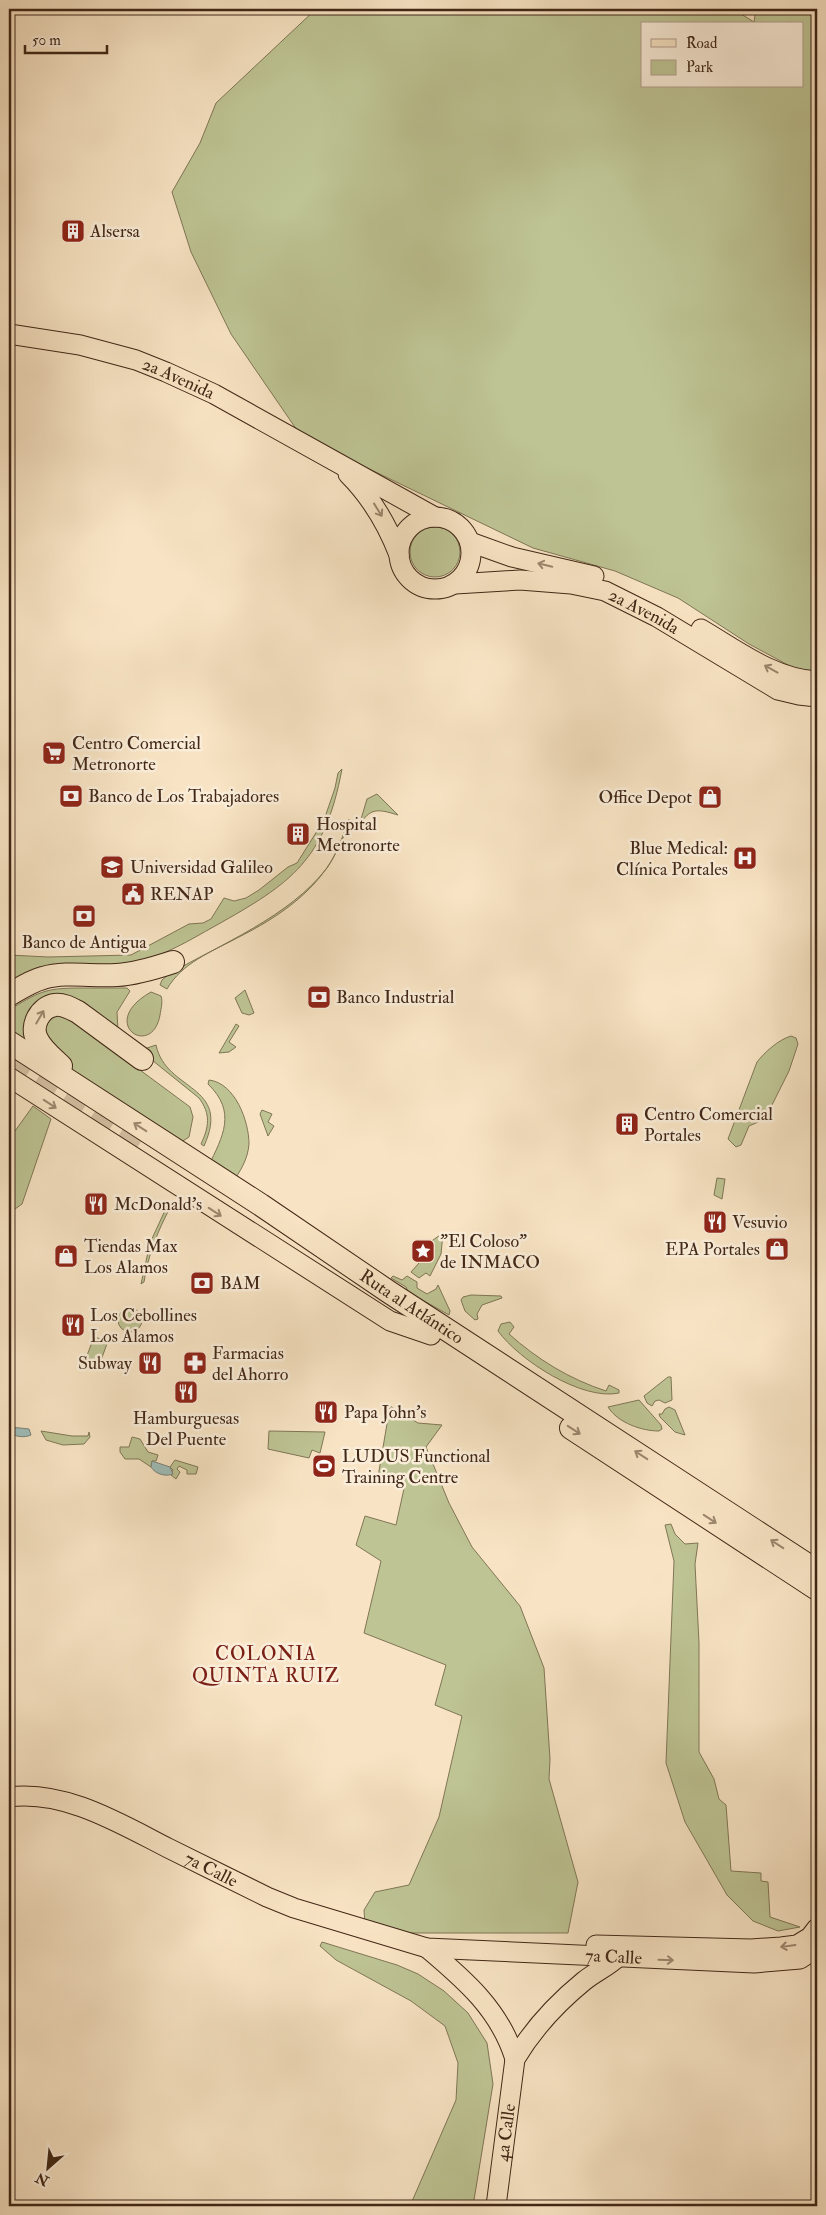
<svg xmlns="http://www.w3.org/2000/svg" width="826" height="2215" viewBox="0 0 826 2215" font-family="'IM FELL Double Pica',serif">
	<rect width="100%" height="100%" fill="#f8e4c4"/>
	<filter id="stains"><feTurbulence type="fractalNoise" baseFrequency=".004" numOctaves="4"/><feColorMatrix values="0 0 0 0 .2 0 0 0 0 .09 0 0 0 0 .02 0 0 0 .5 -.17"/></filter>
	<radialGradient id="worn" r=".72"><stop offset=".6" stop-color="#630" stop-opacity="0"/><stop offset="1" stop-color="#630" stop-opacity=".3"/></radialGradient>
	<g fill="#bec494" stroke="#807655" fill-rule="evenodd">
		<path d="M316,9H733L754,22L756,9H817V669L801,672L749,644L678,598L615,571L533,548L301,436L231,334L191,252L172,192L200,143L216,103ZM642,24H802V86H642Z"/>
		<circle cx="435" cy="552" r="25"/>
		<path d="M342,769C325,860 292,883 215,926C190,940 164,956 136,962C102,970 67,958 34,969C25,972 17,980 9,985V955L48,957L131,955L189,924L203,923L211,919L224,898L234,901L246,898L259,890L288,867L297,863L324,820L335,788L338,773Z"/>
		<path d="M377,794L398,815C378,809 370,807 359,826L367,799Z"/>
		<path d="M349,819C348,828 344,836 340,844C321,889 279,917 237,938C211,952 182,963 167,989L160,985L162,980L169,974C221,944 289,917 327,868C337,854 343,835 349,819Z"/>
		<path d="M79,988H127L130,991L117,1012L118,1030L65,1000L30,1044L9,1030V1010C37,993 44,988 79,988Z"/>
		<polygon points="245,990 254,1013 249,1015 242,1013 235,998"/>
		<path d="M151,992L161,996C163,1002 161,1008 160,1015C152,1060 96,1023 151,992Z"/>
		<polygon points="63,1013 190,1107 193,1117 189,1137 178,1144 87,1087 49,1046 44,1021 47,1017"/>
		<polygon points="236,1024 239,1026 229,1042 236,1047 229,1052 219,1053"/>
		<path d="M791,1036L796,1038L798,1044L789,1071L765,1119L749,1126L741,1145L736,1147L728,1139L757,1062C765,1052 778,1040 791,1036Z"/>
		<path d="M156,1045C166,1092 232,1084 204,1146L201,1144C209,1127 211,1114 199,1098L147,1056L144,1049Z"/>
		<path d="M209,1080C235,1083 249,1121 249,1144C248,1159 240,1172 232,1183L208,1167C223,1136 237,1112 208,1084Z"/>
		<polygon points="33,1106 51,1119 22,1204 15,1209 9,1204 9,1127 15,1131"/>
		<polygon points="262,1110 272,1114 268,1122 274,1126 268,1136 260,1114"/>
		<polygon points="717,1178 725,1179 722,1199 714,1195"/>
		<path d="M168,1204L171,1206C158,1230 148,1255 144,1282L141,1284L150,1243Z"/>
		<polygon points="443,1233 441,1254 430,1276 426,1273 419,1278 411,1272 427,1254 426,1245"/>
		<polygon points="393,1276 402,1280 407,1276 417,1282 417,1288 427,1294 436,1289 438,1285 450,1311 449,1315 408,1292 406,1287 391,1278"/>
		<polygon points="471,1295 501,1296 502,1298 482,1305 477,1314 478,1319 475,1320 465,1311 461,1300 463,1297"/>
		<circle cx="130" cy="1320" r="12"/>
		<path d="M510,1322L514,1327L509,1334C537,1359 569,1379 606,1391L609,1385L619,1390V1393C582,1401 519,1360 498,1331L501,1324Z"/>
		<polygon points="94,1337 108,1341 100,1363 86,1358"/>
		<polygon points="668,1377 671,1377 672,1400 665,1403 659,1400 655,1401 652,1406 647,1403 644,1396"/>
		<path d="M639,1400L661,1425L662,1429L659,1431C642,1431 618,1423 608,1407Z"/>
		<polygon points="390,1406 418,1423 442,1425 426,1447 449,1503 472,1547 520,1606 544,1668 550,1759 549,1779 578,1882 568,1933 405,1933 365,1924 364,1910 375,1892 409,1885 439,1817 462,1716 435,1705 446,1665 364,1633 381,1561 356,1545 365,1516 396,1525 405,1484 378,1477"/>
		<polygon points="669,1407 675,1410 685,1435 675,1432 660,1417 659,1414 662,1414 665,1409"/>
		<polygon points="41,1431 72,1436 88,1436 89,1432 90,1437 84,1444 63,1445 46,1440"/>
		<polygon points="269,1431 325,1432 320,1453 312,1450 309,1458 268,1449"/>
		<polygon points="132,1437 140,1439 148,1452 158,1455 156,1461 152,1461 151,1467 139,1459 125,1459 120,1452 120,1447 129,1447"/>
		<polygon points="175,1460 198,1467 196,1474 187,1474 187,1470 179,1466 177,1469 180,1472 176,1479 171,1475 173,1470 170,1467"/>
		<polygon points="671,1524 675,1534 685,1544 698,1543 695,1564 699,1643 699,1752 714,1779 719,1799 726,1805 731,1871 761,1873 761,1881 768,1882 770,1917 800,1927 778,1931 753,1921 727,1895 685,1822 666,1763 674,1561 665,1525"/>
		<polygon points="322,1942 397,1965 418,1974 444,1991 468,2013 487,2043 493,2084 473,2206 410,2206 456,2100 458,2063 445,2026 411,2001 336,1960 320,1946"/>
	</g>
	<g fill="#9fbeba" stroke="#798278">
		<path d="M10,1427L29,1429L31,1435C24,1438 15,1437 9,1432Z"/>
		<path d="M152,1461L170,1467L173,1474C166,1477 155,1474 151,1467Z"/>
	</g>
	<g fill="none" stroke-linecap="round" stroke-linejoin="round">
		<polyline stroke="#d3bea1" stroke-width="22" stroke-dasharray="22 11" stroke-linecap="butt" points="9,1062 149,1149"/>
		<g stroke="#412716" stroke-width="21">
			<g id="major">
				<path id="s1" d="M9,334L80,345L136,360L166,372L214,394L435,517"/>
				<path d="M348,474C372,498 387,524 399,555"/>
				<circle cx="435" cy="553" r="36"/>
				<polyline points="470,542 512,557 594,576"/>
				<path id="s2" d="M455,584L520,580L571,584L605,591L657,617L778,690L799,695L817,697"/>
				<path d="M701,629C737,650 774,679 817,681"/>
				<polyline points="9,1077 390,1321 431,1335"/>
				<path id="s3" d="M9,1797C65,1790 119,1823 168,1848C201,1864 234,1881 267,1897L294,1908L427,1948L754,1963L800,1959L817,1948"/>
				<polyline points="596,1945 751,1949 781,1947 797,1945 810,1937 817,1928"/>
				<path d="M427,1948C465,1980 500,2010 515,2059"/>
				<path id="s4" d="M496,2206L515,2059C533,2029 557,2003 584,1981C595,1972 609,1966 619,1956"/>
			</g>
		</g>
		<g stroke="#412716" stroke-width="24">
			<g id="highway">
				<path d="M9,995C19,989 31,981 43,978C67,971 93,977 117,975C136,974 155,968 173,962"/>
				<path id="s5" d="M9,1042L261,1205L389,1292L817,1571"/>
				<path d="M61,1066C53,1058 42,1050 37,1039C30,1026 40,1007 55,1005C63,1004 70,1008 78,1012L142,1059"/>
				<polyline points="571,1428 817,1589"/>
			</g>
		</g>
		<use href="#major" stroke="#f8e4c4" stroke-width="19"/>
		<use href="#highway" stroke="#f8e4c4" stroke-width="22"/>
	</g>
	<defs><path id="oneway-shaft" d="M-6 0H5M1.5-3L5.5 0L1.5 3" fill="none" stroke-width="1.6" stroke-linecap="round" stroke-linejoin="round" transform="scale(1.25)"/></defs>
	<g stroke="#9c866d">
		<use href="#oneway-shaft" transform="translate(378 510) rotate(58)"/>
		<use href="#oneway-shaft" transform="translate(545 565) rotate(-166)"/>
		<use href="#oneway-shaft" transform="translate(771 669) rotate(-151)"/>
		<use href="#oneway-shaft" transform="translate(40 1017) rotate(-60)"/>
		<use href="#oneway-shaft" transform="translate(50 1104) rotate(33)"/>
		<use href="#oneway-shaft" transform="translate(140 1127) rotate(-147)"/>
		<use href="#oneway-shaft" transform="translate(215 1212) rotate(33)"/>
		<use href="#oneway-shaft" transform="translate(574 1430) rotate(33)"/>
		<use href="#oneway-shaft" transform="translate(641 1455) rotate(-147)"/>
		<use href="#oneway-shaft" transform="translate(710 1519) rotate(33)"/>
		<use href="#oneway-shaft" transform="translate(777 1544) rotate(-147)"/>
		<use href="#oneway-shaft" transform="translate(788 1946) rotate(172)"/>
		<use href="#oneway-shaft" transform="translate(666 1960) rotate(2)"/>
	</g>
	<defs>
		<g id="building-square" transform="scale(1.25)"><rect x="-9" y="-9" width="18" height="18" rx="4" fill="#8f2418" stroke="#faedd9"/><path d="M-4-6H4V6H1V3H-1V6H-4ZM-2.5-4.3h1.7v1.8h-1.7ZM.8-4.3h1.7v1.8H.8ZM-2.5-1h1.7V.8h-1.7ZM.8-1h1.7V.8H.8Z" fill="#fff"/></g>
		<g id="supermarket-square" transform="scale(1.25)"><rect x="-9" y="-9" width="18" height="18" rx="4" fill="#8f2418" stroke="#faedd9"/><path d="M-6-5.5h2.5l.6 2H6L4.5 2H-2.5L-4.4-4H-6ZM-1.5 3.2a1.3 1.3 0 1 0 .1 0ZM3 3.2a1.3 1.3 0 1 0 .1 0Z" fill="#fff"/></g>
		<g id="bank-square" transform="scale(1.25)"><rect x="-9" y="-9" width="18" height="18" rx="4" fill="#8f2418" stroke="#faedd9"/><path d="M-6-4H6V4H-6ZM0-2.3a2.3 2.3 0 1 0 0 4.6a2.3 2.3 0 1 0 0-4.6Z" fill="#fff"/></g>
		<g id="shop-square" transform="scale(1.25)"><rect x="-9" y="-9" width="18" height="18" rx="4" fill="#8f2418" stroke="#faedd9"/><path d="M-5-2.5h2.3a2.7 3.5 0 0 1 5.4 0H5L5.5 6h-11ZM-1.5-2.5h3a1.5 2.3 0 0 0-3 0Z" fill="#fff"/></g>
		<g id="hospital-square" transform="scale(1.25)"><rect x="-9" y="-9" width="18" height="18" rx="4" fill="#8f2418" stroke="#faedd9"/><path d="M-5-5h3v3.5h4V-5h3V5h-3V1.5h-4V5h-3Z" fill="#fff"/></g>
		<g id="school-square" transform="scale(1.25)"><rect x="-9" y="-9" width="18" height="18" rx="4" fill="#8f2418" stroke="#faedd9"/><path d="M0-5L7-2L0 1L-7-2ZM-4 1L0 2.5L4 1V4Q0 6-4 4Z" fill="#fff"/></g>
		<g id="civic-square" transform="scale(1.25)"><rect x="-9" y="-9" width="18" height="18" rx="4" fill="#8f2418" stroke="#faedd9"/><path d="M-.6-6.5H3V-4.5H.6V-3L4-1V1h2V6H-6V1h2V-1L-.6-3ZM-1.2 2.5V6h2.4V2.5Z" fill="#fff"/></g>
		<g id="restaurant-square" transform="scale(1.25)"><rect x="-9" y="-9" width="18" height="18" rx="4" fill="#8f2418" stroke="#faedd9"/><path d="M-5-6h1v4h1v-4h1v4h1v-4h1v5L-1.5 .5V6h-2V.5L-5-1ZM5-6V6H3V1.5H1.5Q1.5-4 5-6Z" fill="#fff"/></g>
		<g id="sight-square" transform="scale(1.25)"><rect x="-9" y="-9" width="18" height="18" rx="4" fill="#8f2418" stroke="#faedd9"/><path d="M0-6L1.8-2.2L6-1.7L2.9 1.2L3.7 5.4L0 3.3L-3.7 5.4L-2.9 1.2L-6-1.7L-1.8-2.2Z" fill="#fff"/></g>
		<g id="pharmacy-square" transform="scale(1.25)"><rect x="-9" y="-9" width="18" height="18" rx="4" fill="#8f2418" stroke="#faedd9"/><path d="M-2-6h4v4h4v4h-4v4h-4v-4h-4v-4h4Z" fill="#fff"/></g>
		<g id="stadium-square" transform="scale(1.25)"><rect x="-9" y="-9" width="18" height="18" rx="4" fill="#8f2418" stroke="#faedd9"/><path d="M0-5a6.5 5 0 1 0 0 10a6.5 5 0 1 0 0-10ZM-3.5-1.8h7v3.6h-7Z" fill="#fff"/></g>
	</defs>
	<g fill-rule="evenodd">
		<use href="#building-square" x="73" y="231"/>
		<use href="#supermarket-square" x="54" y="753"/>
		<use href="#bank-square" x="71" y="796"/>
		<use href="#shop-square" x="710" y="797"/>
		<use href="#building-square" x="298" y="834"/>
		<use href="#hospital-square" x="745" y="858"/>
		<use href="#school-square" x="112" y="867"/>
		<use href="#civic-square" x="133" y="894"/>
		<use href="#bank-square" x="84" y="916"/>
		<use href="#bank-square" x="319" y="997"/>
		<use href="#building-square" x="627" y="1124"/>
		<use href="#restaurant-square" x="96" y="1204"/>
		<use href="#restaurant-square" x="715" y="1222"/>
		<use href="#shop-square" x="777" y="1249"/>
		<use href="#sight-square" x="423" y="1251"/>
		<use href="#shop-square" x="66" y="1256"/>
		<use href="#bank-square" x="202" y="1283"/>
		<use href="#restaurant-square" x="73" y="1325"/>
		<use href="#restaurant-square" x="150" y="1363"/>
		<use href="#pharmacy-square" x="195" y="1363"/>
		<use href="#restaurant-square" x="186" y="1392"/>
		<use href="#restaurant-square" x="326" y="1412"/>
		<use href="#stadium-square" x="324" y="1466"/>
	</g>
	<g text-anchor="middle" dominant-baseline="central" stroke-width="5" stroke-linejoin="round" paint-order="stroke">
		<g font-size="18" fill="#412716" stroke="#faedd9" text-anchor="start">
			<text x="90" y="231">Alsersa</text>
			<text x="72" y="743">Centro Comercial<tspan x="72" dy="21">Metronorte</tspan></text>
			<text x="88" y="796">Banco de Los Trabajadores</text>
			<text x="692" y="797" text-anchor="end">Office Depot</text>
			<text x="316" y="824">Hospital<tspan x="316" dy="21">Metronorte</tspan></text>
			<text x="728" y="848" text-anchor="end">Blue Medical:<tspan x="728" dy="21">Clínica Portales</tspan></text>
			<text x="130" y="867">Universidad Galileo</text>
			<text x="150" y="894">RENAP</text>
			<text x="84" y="942" text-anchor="middle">Banco de Antigua</text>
			<text x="336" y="997">Banco Industrial</text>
			<text x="644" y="1114">Centro Comercial<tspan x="644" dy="21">Portales</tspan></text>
			<text x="114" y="1204">McDonald's</text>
			<text x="732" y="1222">Vesuvio</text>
			<text x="440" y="1241">"El Coloso"<tspan x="440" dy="21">de INMACO</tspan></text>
			<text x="84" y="1246">Tiendas Max<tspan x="84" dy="21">Los Alamos</tspan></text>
			<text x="760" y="1249" text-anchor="end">EPA Portales</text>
			<text x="220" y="1283">BAM</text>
			<text x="90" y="1315">Los Cebollines<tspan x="90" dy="21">Los Alamos</tspan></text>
			<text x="212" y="1353">Farmacias<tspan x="212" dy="21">del Ahorro</tspan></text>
			<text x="132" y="1363" text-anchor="end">Subway</text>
			<text x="344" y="1412">Papa John's</text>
			<text x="186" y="1418" text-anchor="middle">Hamburguesas<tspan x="186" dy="21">Del Puente</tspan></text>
			<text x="342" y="1456">LUDUS Functional<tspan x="342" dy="21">Training Centre</tspan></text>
		</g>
		<g font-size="18" fill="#412716" stroke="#faedd9">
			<text stroke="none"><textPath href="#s1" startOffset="176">2a Avenida</textPath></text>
			<text stroke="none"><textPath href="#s2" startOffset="195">2a Avenida</textPath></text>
			<text stroke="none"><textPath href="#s5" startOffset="482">Ruta al Atlántico</textPath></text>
			<text stroke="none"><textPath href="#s3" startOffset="218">7a Calle</textPath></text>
			<text stroke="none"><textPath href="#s3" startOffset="635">7a Calle</textPath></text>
			<text stroke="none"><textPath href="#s4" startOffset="74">4a Calle</textPath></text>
		</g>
		<g font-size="19" letter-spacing="1" fill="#7a1f14" stroke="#faedd9">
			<text x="266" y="1654">COLONIA<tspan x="266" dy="22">QUINTA RUIZ</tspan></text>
		</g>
	</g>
	<rect width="826" height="2215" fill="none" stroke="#f8e4c4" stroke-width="30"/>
	<rect x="10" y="10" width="806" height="2195" fill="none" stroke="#412716" stroke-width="2.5"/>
	<rect x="15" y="15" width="796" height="2185" fill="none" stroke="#412716"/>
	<rect x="641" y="22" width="162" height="65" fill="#faedd9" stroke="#b09e8b"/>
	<rect x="651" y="39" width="25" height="8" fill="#f8e4c4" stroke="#b09e8b"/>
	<text x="686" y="48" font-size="15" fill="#412716">Road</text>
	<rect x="651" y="60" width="25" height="15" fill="#bec494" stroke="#b09e8b"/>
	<text x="686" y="72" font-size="15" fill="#412716">Park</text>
	<g transform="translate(48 2168) rotate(207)" stroke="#faedd9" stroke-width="4" paint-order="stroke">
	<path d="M0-4L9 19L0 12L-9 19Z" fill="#412716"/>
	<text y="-8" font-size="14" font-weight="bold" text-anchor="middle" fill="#412716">N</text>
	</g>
	<path d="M25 45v8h82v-8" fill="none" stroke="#412716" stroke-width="2.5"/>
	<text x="32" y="45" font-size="15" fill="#412716" stroke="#faedd9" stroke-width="4" paint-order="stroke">50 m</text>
	<rect width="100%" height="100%" filter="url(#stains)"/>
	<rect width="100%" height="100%" fill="url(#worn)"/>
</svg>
